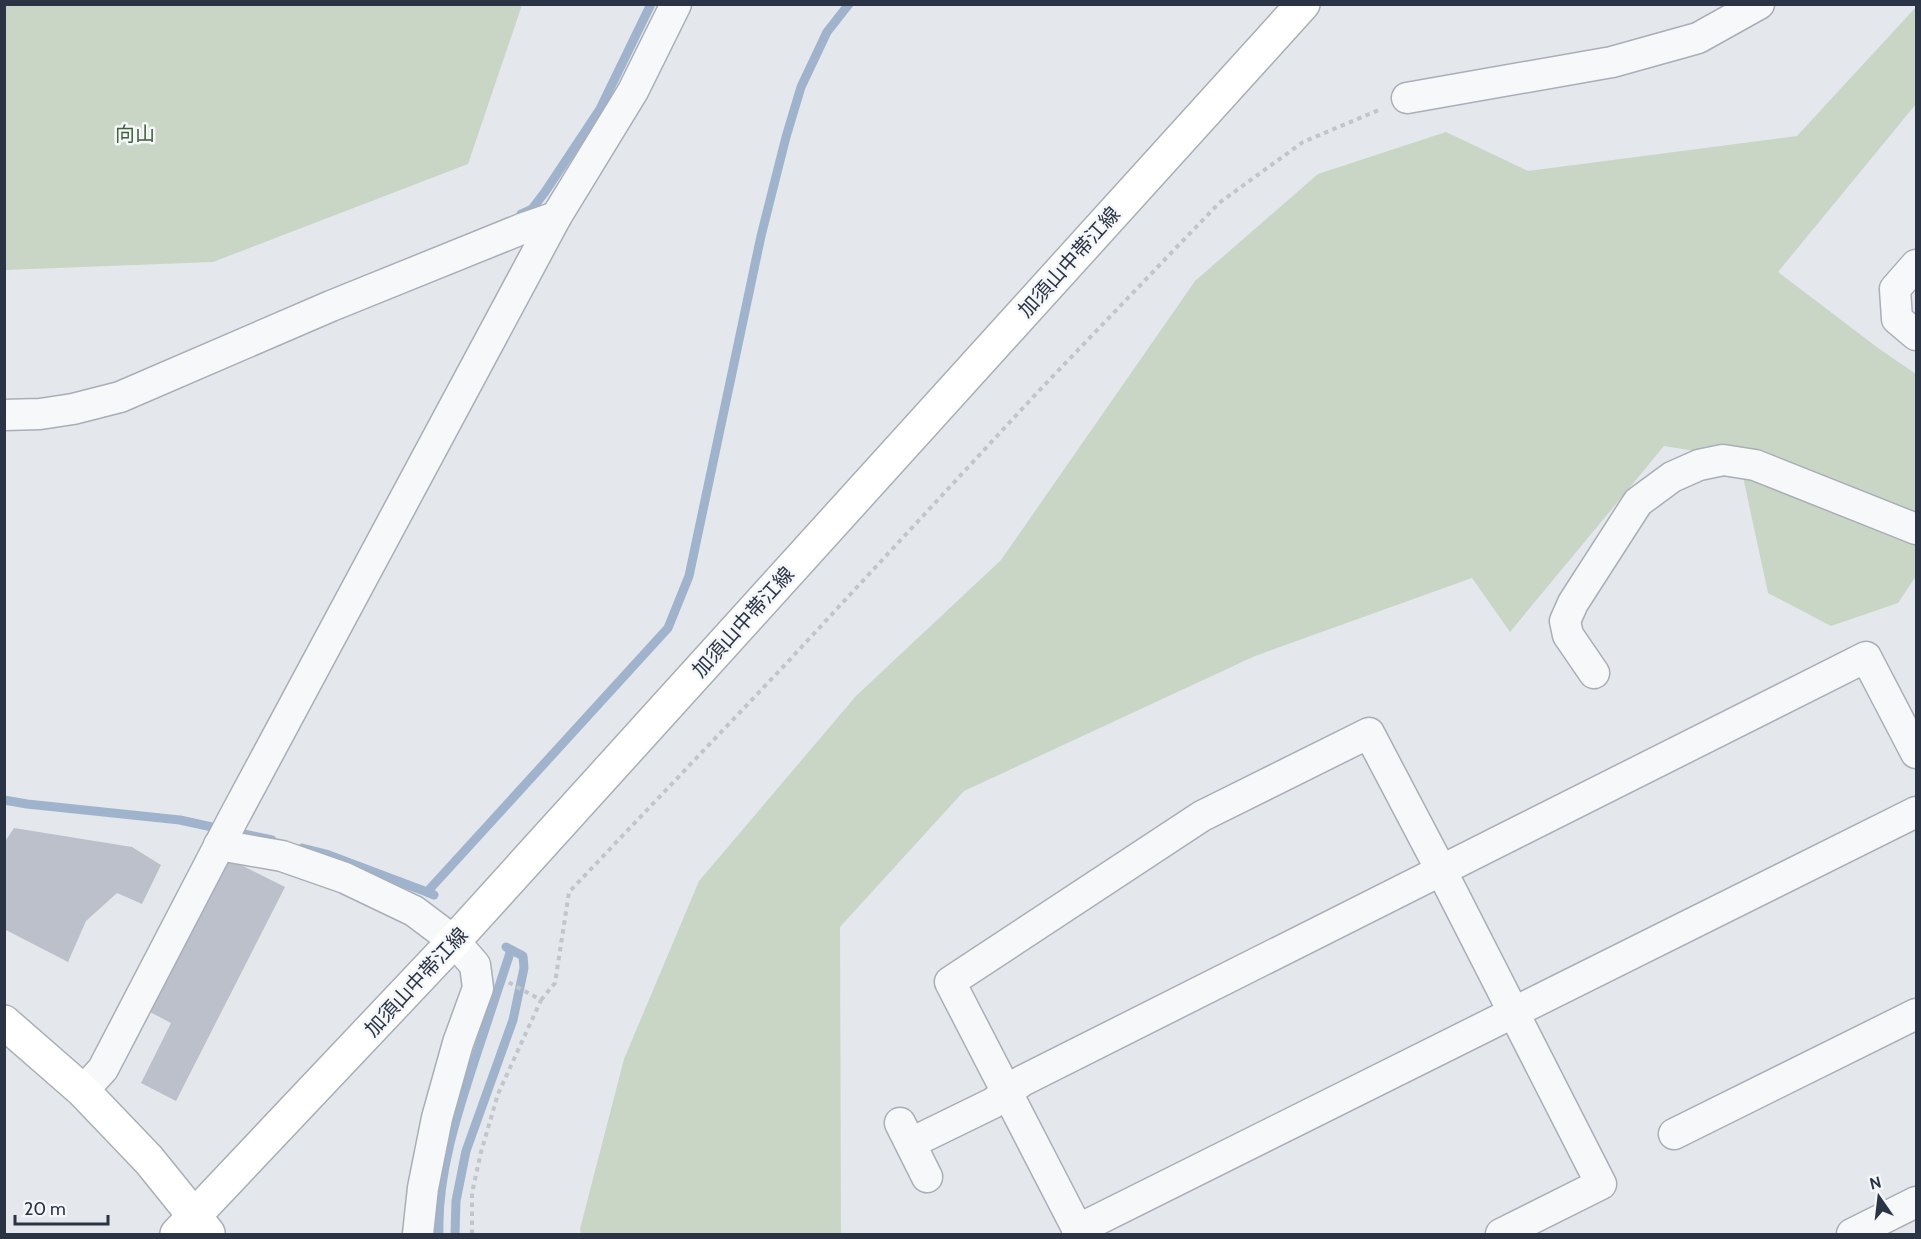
<svg xmlns="http://www.w3.org/2000/svg" width="1921" height="1239" viewBox="0 0 1921 1239" font-family="Cabin,'Noto Sans JP',sans-serif">
	<rect width="100%" height="100%" fill="#e4e7ec"/>
	<g fill="#c9d6c5">
		<polygon points="4,5 5,4 522,5 468,164 213,262 5,270"/>
		<polygon points="1916,7 1916,104 1778,272 1878,348 1916,374 1916,576 1898,603 1831,626 1768,593 1739,458 1664,446 1510,632 1472,578 1255,656 964,791 840,927 841,1234 581,1234 580,1229 624,1059 699,881 856,696 1001,560 1195,281 1318,174 1446,132 1528,171 1797,136"/>
	</g>
	<g fill="none" stroke-linecap="round" stroke-linejoin="round">
		<g stroke="#9fb4cc" stroke-width="9">
			<polyline points="521,214 532,209 545,192 600,109 651,4"/>
			<polyline points="4,800 27,804 180,820 272,840"/>
			<polyline points="302,848 326,854 427,892"/>
			<polyline points="434,895 427,892 668,628 689,576 761,236 786,137 801,87 827,32 849,4"/>
			<path d="M439,1234C437,1176 457,1114 475,1059C487,1023 499,987 511,950"/>
			<polyline points="455,1234 456,1201 466,1151 513,1020 524,968 523,956 506,947"/>
		</g>
	</g>
	<g fill="#bbc0ca">
		<polygon points="14,828 132,847 161,865 142,904 117,893 86,921 68,962 4,929 4,843"/>
		<polygon points="229,859 285,887 176,1101 141,1083 171,1023 150,1012"/>
	</g>
	<g fill="none" stroke-linecap="round" stroke-linejoin="round">
		<g stroke="#a9aeb7" stroke-width="33">
			<g id="street">
				<polyline points="1407,98 1612,62 1698,38 1759,4"/>
				<polyline points="1916,265 1895,289 1897,319 1916,335"/>
				<polyline points="4,415 40,414 73,409 120,397 331,306 524,228 556,217"/>
				<polyline points="1594,673 1568,635 1565,621 1573,603 1638,502 1672,477 1699,465 1723,460 1755,465 1916,529"/>
				<polyline points="219,845 282,856 345,878 414,911 454,941 475,965 478,988 458,1043 437,1118 423,1188 418,1234"/>
				<polyline points="83,1091 103,1069 233,819 556,217 633,91 676,4"/>
				<polyline points="900,1123 927,1177"/>
				<polyline points="1674,1134 1916,1014"/>
				<polyline points="911,1143 993,1103 1022,1081 1866,657 1916,753"/>
				<polyline points="1077,1230 1916,812"/>
				<polyline points="1080,1234 950,982 1202,816 1369,733 1441,870 1601,1184 1501,1234"/>
				<polyline points="1852,1234 1916,1202"/>
			</g>
		</g>
		<g stroke="#a9aeb7" stroke-width="36">
			<g id="secondary">
				<polyline points="4,1022 83,1091 149,1160 208,1233"/>
				<polyline points="177,1234 454,941 1303,4"/>
			</g>
		</g>
		<g stroke="#c2c5cb" stroke-width="4" stroke-dasharray="4.5 4.5" stroke-linecap="butt">
			<polyline points="541,1000 555,983 569,892 783,667 1035,395 1219,203 1303,142 1379,110"/>
			<polyline points="472,1234 472,1193 481,1152 498,1094 541,1000 508,982"/>
		</g>
		<use href="#street" stroke="#f7f8fa" stroke-width="30"/>
		<use href="#secondary" stroke="#fff" stroke-width="33"/>
	</g>
	<g text-anchor="middle" dominant-baseline="central" stroke-width="5" stroke-linejoin="round" paint-order="stroke">
		<g font-size="20" fill="#3f6138" stroke="#f4f6f9">
			<text x="135" y="134">向山</text>
		</g>
		<g font-size="20" fill="#2b3445" stroke="#f4f6f9">
			<text transform="translate(1069 262) rotate(-48)">加須山中帯江線</text>
			<text transform="translate(743 622) rotate(-48)">加須山中帯江線</text>
			<text transform="translate(416 982) rotate(-47)">加須山中帯江線</text>
		</g>
	</g>
	<rect width="1921" height="1239" fill="none" stroke="#2b3445" stroke-width="12"/>
	<g transform="translate(1879 1197) rotate(346)" stroke="#f4f6f9" stroke-width="4.5" paint-order="stroke">
	<path d="M0-4.5L10 22L0 15L-10 22Z" fill="#2b3445"/>
	<text y="-9" font-size="16" font-weight="bold" text-anchor="middle" fill="#2b3445">N</text>
	</g>
	<path d="M15 1215v9h93v-9" fill="none" stroke="#2b3445" stroke-width="3"/>
	<text x="24" y="1215" font-size="18" fill="#2b3445" stroke="#f4f6f9" stroke-width="4.5" paint-order="stroke">20 m</text>
</svg>
